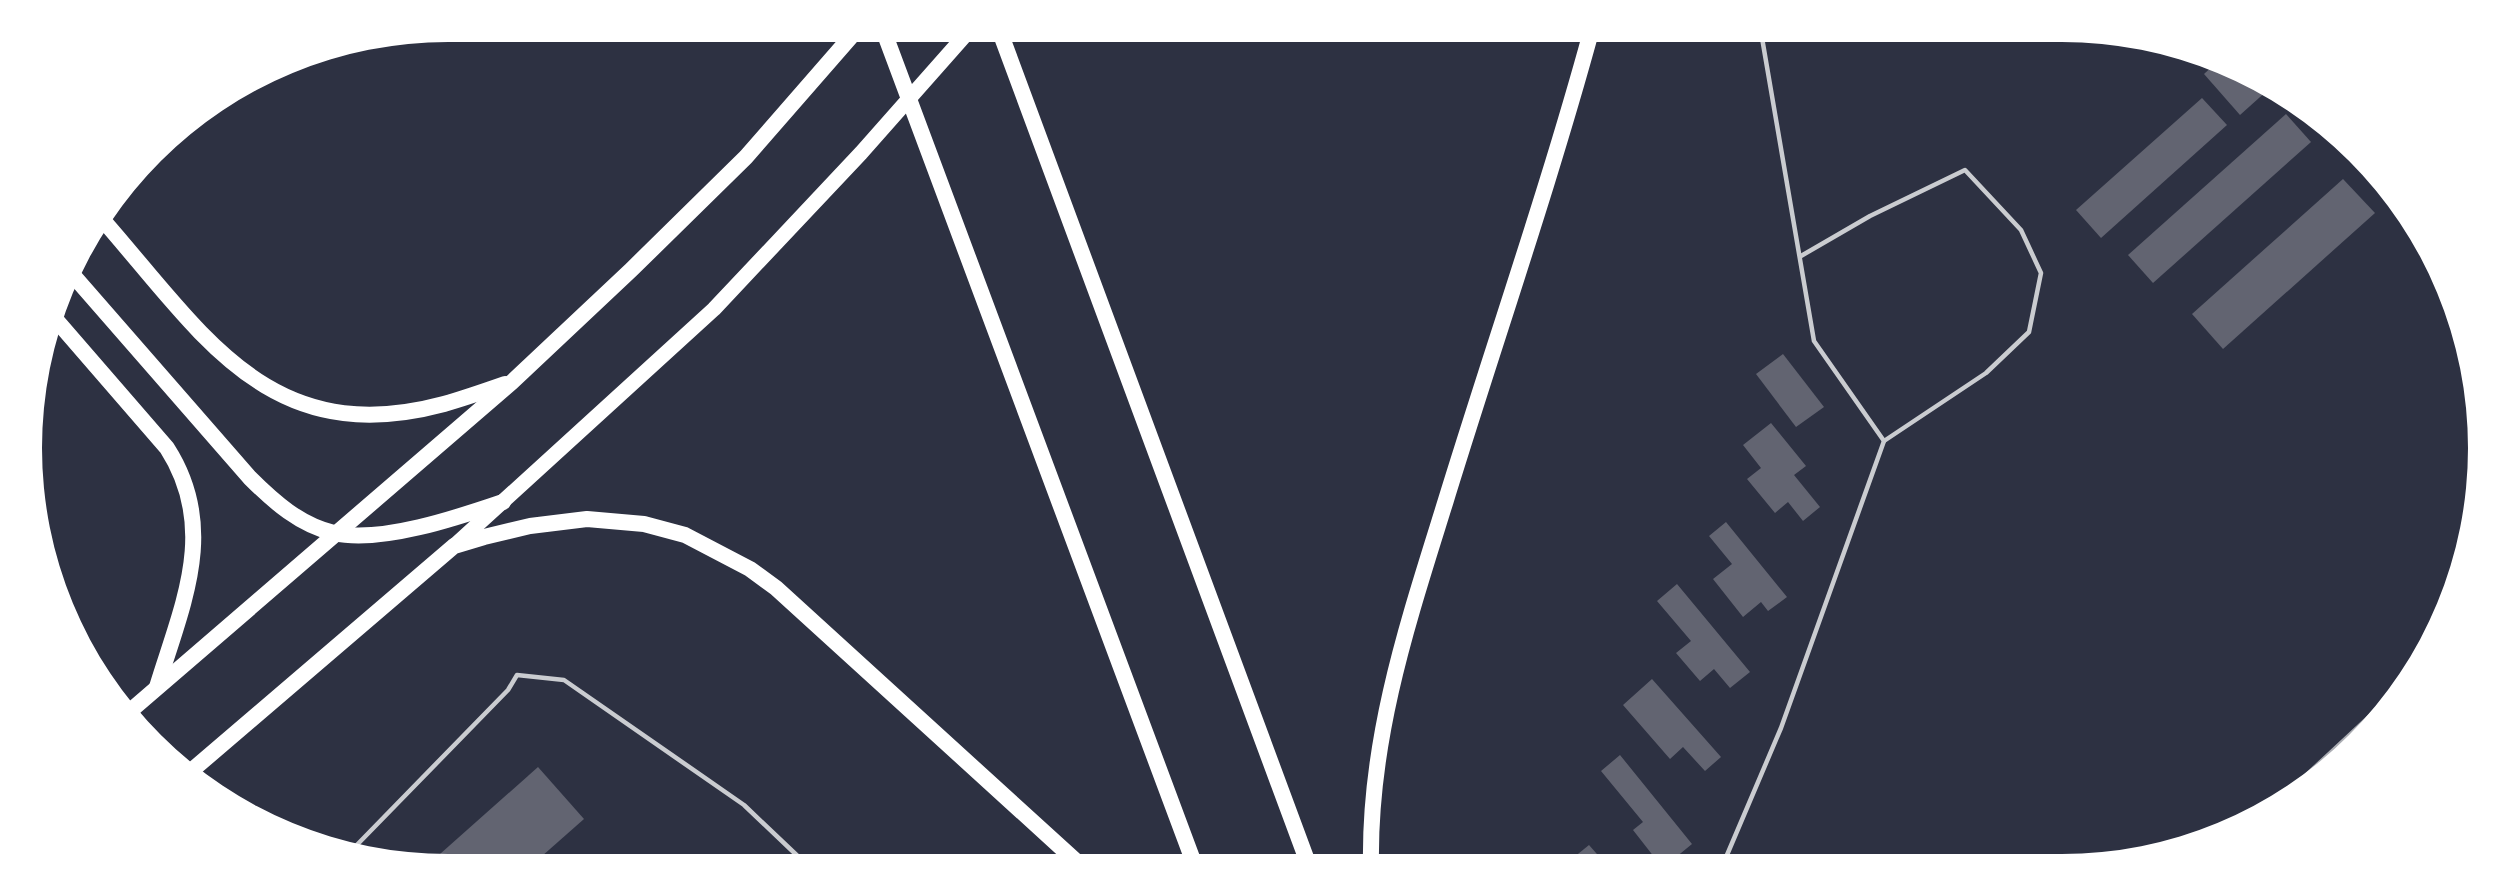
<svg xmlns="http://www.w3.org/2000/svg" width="2510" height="896" viewBox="0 0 2510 896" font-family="'Exo 2',sans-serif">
	<rect width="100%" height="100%" fill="#2d3142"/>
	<g fill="#626471">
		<polygon points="2216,63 2246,74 2269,89 2240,115 2204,74"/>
		<polygon points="2202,98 2227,125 2101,238 2076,210"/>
		<polygon points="2307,112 2315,117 2339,140 2335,144"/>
		<polygon points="2286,114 2311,142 2153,283 2128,255"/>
		<polygon points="2363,162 2387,190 2382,195 2357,168"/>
		<polygon points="2343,179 2375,213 2223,349 2192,314"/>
		<polygon points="1783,354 1824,407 1796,427 1756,374"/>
		<polygon points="1771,423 1806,466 1794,475 1820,507 1803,521 1788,502 1775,513 1747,479 1761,468 1743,445"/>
		<polygon points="1726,522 1787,597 1768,611 1761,602 1743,617 1713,579 1732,564 1709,536"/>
		<polygon points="1677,584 1750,672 1730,688 1714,669 1700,681 1676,653 1691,641 1657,601"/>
		<polygon points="1652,679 1721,757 1705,771 1683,747 1670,759 1623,705"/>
		<polygon points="1620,755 1692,844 1670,862 1658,862 1633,830 1643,822 1601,771"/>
		<polygon points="538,767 584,819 533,864 431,862"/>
		<polygon points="1589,845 1604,862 1577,862 1573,858"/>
	</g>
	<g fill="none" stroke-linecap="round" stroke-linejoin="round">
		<g stroke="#caccd0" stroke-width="4.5">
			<polyline points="1801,256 1870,216 1965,170 2021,230 2041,273 2029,332 1986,373 1884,441"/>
			<polyline points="350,852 508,690 517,675 564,680 744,805 806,864"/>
			<polyline points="1724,862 1781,728 1884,441 1814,341 1761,32"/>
		</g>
		<polyline stroke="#fff" stroke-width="15" points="454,546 714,309 861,153 968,32"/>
		<g stroke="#fff" stroke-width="16">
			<polyline points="884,32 1194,863"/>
			<polyline points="1000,32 1308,863"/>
			<path d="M102,219C203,334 269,451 444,404C465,398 485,391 505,384"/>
			<path d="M72,274L250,478C274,502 300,525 334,533C380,544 459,517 503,502"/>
			<path d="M57,321L167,448C219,529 182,605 157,687"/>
			<polyline points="129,712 512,382 631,270 746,157 855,32"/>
			<polyline points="190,772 454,546 484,537 530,526 587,519 644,524 685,535 750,569 776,588 1078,863"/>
			<path d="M1371,863C1369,736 1409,619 1446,500C1494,344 1548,189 1591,32"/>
		</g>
		<polyline stroke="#abadb3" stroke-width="4.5" points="2284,796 2382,705"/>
	</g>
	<path d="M0 0H2510V896H0ZM448 42H2062A406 406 0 0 1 2468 448V448A406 406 0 0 1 2062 854H448A406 406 0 0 1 42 448V448A406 406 0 0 1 448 42Z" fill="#fff" fill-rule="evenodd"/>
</svg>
